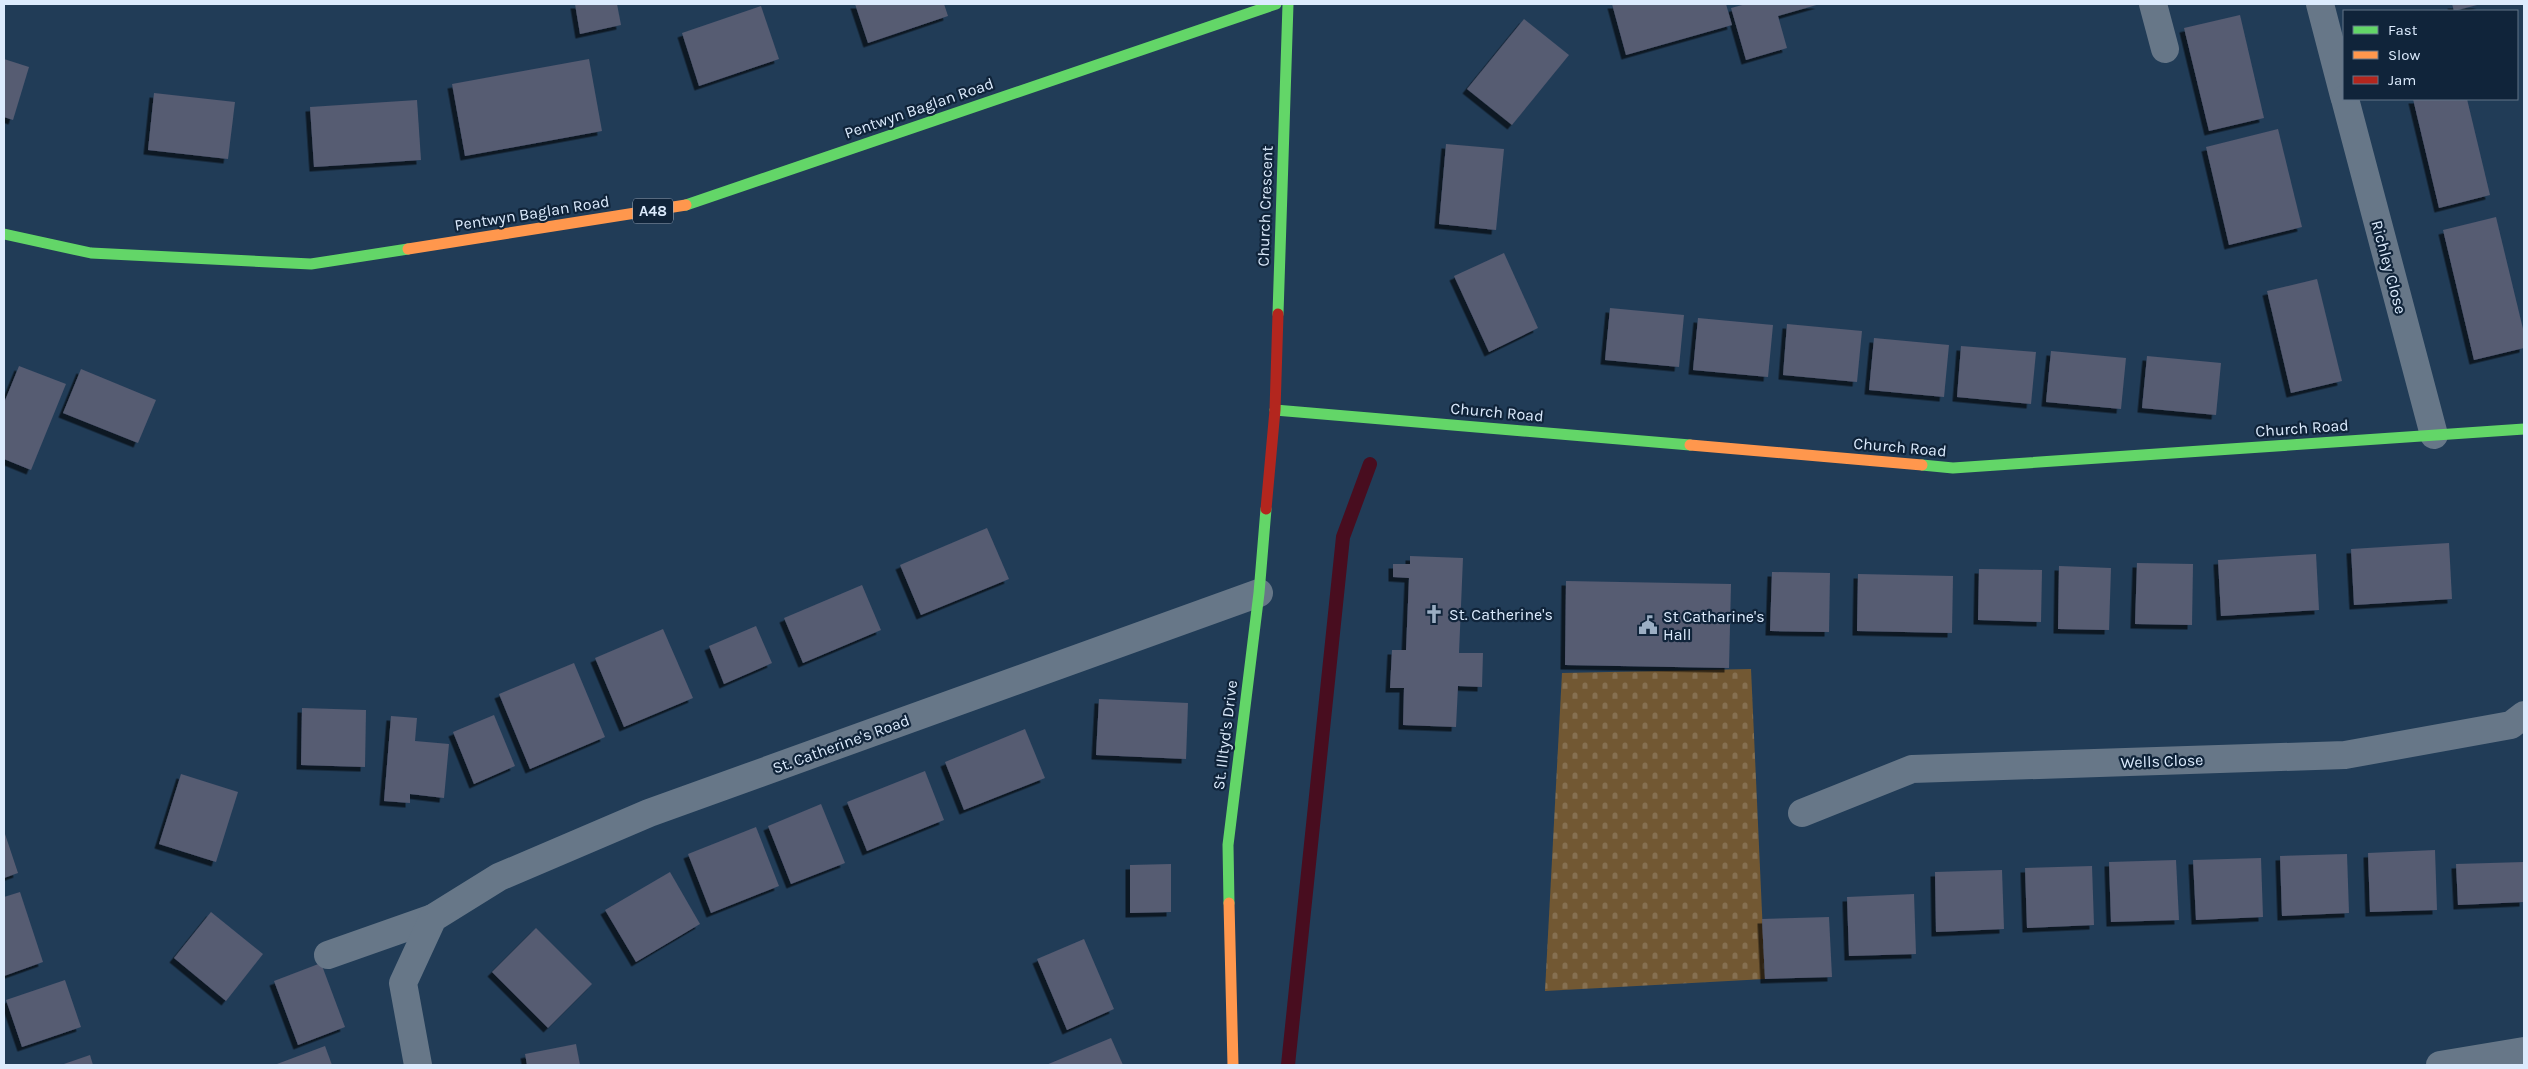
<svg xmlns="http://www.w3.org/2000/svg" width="2528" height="1069" viewBox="0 0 2528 1069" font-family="Karla,sans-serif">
	<defs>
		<pattern id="cemetery-stones" width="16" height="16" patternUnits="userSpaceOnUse" patternTransform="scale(1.25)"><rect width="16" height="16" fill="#725833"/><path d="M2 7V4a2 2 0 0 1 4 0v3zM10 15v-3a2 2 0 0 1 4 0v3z" fill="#867051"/></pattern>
		<filter id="shadow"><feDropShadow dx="-4.5" dy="4.5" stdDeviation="0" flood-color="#0009"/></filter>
	</defs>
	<rect width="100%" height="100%" fill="#213c57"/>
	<polygon fill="url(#cemetery-stones)" points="1751,669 1765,979 1545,991 1562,673"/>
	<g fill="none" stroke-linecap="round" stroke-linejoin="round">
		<polyline stroke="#480d1f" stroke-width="14" points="1288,1065 1343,537 1370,464"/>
	</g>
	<g fill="#565b72" filter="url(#shadow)">
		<polygon points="575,4 617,4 621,25 580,34"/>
		<polygon points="855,4 944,4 948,16 868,43"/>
		<polygon points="1612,4 1726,4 1732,25 1626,55"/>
		<polygon points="1746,4 1820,4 1778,16 1787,48 1746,60 1731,8"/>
		<polygon points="2452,4 2481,4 2454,11"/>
		<polygon points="761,6 779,59 699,86 682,33"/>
		<polygon points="2240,15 2264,118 2209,131 2184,28"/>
		<polygon points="1524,19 1569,55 1512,125 1467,89"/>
		<polygon points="4,59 29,67 13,120 4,117"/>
		<polygon points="589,59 602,131 465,156 452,84"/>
		<polygon points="154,93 235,102 228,159 148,150"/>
		<polygon points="2413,99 2467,99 2490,195 2439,208"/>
		<polygon points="417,100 421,160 314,167 310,107"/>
		<polygon points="2278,129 2302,227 2229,245 2206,147"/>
		<polygon points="1446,144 1504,149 1496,230 1439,224"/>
		<polygon points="2496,217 2524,333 2524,348 2474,360 2443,230"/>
		<polygon points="1504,253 1538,328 1489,352 1454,276"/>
		<polygon points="2317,279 2342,381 2291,393 2267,291"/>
		<polygon points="1610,308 1684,315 1679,367 1605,360"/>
		<polygon points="1698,318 1773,325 1768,377 1693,370"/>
		<polygon points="1787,324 1862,331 1857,382 1783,375"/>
		<polygon points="1874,338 1949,345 1944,397 1869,390"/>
		<polygon points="1961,346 2036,352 2031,404 1957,397"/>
		<polygon points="2051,351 2126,358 2121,409 2046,402"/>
		<polygon points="2147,356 2221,363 2216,415 2142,408"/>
		<polygon points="19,366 66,384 31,470 4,459 4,403"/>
		<polygon points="81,369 156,400 138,443 63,413"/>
		<polygon points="987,528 1009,579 921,615 900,565"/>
		<polygon points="2449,543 2452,599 2354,605 2351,549"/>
		<polygon points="2316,554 2319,610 2221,616 2218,560"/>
		<polygon points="1410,556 1463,558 1459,653 1483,653 1482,687 1458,686 1456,727 1403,725 1404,688 1390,688 1392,650 1406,650 1409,578 1393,577 1393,564 1410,564"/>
		<polygon points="2137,563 2193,564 2192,625 2135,624"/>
		<polygon points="2059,566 2111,568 2109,630 2058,629"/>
		<polygon points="1979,569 2042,570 2041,622 1978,620"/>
		<polygon points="1772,572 1830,573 1829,632 1770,631"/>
		<polygon points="1858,574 1953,576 1952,633 1857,631"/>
		<polygon points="1566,581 1731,584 1729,668 1565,665"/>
		<polygon points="862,585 881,630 803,663 784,618"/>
		<polygon points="756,626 772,663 724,684 709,646"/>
		<polygon points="663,629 693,698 624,727 595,658"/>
		<polygon points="574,663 605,737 530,769 499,694"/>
		<polygon points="1099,699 1188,703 1186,759 1096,755"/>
		<polygon points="302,708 366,710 365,767 301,765"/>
		<polygon points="494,715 515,766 474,784 453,732"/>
		<polygon points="391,716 417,718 415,741 449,744 444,798 410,794 410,803 384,801"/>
		<polygon points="1025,729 1045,778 964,810 945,762"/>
		<polygon points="925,771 944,820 867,851 847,802"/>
		<polygon points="181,774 238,792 216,862 159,844"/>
		<polygon points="821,804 845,863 791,884 768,826"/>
		<polygon points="756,827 779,886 711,913 688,854"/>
		<polygon points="4,831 18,873 4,878"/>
		<polygon points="2435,850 2437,910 2370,912 2368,853"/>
		<polygon points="2347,854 2349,913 2282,916 2280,856"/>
		<polygon points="2261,858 2263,917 2196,920 2193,860"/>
		<polygon points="2176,860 2179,920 2111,922 2109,862"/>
		<polygon points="2524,862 2524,902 2458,905 2456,864"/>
		<polygon points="1171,864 1171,912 1130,913 1130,865"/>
		<polygon points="2092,866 2094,925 2027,928 2025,868"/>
		<polygon points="2002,870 2004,929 1936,932 1935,872"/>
		<polygon points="670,872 700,924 636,962 605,910"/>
		<polygon points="20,892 43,962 4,976 4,897"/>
		<polygon points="1914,894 1916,954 1849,956 1847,897"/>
		<polygon points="211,912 263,954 226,1001 174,958"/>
		<polygon points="1829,917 1832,977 1765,979 1762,919"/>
		<polygon points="536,928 592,984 548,1028 492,972"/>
		<polygon points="1084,939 1114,1009 1067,1030 1037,959"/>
		<polygon points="321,963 345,1027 298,1045 274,981"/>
		<polygon points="65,980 81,1027 22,1047 6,1000"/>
		<polygon points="1111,1038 1123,1065 1046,1065"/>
		<polygon points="576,1044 580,1065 527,1065 525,1054"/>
		<polygon points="325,1046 332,1065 278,1065 277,1064"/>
		<polygon points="90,1055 93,1065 61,1065"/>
	</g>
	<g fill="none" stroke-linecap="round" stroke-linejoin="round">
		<g stroke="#677788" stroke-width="28">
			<polyline points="2153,4 2165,49"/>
			<polyline points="2320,4 2344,96"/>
			<polyline points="2345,99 2434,435"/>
			<polyline points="1802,813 1912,769 2345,755 2511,725 2524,715"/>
			<polyline points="328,955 433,918"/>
			<polyline points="418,1065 403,983 433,918 499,877 649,813 1259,593"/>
			<polyline points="2440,1065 2524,1051"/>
		</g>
		<g stroke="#63d668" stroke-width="11">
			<polyline points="686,205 1276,4"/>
			<polyline points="4,234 91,253 311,264 408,249"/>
			<polyline points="1278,314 1288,4"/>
			<polyline points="1275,410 1690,445"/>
			<polyline points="1922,465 1953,468 2524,429"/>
			<polyline points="1229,903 1228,845 1259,593 1266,509"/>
		</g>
		<g stroke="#ff974d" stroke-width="11">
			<polyline points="408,249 686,205"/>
			<polyline points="1690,445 1922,465"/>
			<polyline points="1229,903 1233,1065"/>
		</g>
		<polyline stroke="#b3261e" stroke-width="11" points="1266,509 1275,410 1278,314"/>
	</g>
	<defs>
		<g id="church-bare" transform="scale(1.5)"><path d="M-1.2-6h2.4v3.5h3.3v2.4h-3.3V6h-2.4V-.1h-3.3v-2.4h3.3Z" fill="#9baec3" stroke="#10243a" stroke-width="2.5" paint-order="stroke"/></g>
		<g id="civic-bare" transform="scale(1.5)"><path d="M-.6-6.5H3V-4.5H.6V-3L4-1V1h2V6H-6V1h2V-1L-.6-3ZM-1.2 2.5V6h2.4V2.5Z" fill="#9baec3" stroke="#10243a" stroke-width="2.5" paint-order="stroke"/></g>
	</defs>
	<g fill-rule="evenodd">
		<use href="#church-bare" x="1434" y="614"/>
		<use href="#civic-bare" x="1648" y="625"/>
	</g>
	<g text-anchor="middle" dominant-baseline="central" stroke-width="4.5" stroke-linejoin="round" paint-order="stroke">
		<rect fill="#10243a" stroke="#9fafc2" stroke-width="1" x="633" y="198.5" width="40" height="25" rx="4"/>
		<g font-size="15" font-weight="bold" fill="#dcebfd">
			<text x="653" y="211">A48</text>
		</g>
		<g font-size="16" fill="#dcebfd" stroke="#10243a">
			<text transform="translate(919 108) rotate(-19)">Pentwyn Baglan Road</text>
			<text transform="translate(1265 206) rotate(-88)">Church Crescent</text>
			<text transform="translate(532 213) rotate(-9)">Pentwyn Baglan Road</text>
			<text transform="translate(2389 267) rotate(75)">Richley Close</text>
			<text transform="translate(1497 412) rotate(5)">Church Road</text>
			<text transform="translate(2302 428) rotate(-4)">Church Road</text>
			<text transform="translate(1900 447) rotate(5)">Church Road</text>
			<text transform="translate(1225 735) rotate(-83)">St. Illtyd's Drive</text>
			<text transform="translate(841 744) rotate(-20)">St. Catherine's Road</text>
			<text transform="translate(2162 761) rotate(-2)">Wells Close</text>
		</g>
		<g font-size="16" fill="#dcebfd" stroke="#10243a" text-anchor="start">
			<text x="1449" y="614">St. Catherine's</text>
			<text x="1663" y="616">St Catharine's<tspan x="1663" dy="18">Hall</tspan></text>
		</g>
	</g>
	<rect width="2528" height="1069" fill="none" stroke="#dcebfd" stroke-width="10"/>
	<rect x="2343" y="10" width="175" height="90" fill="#10243a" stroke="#627488"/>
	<rect x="2353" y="26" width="25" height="8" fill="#63d668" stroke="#627488"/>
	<text x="2388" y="35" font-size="15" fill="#dcebfd">Fast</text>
	<rect x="2353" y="51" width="25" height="8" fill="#ff974d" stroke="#627488"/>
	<text x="2388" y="60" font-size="15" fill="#dcebfd">Slow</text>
	<rect x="2353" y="76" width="25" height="8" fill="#b3261e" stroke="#627488"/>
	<text x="2388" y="85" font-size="15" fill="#dcebfd">Jam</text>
</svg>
